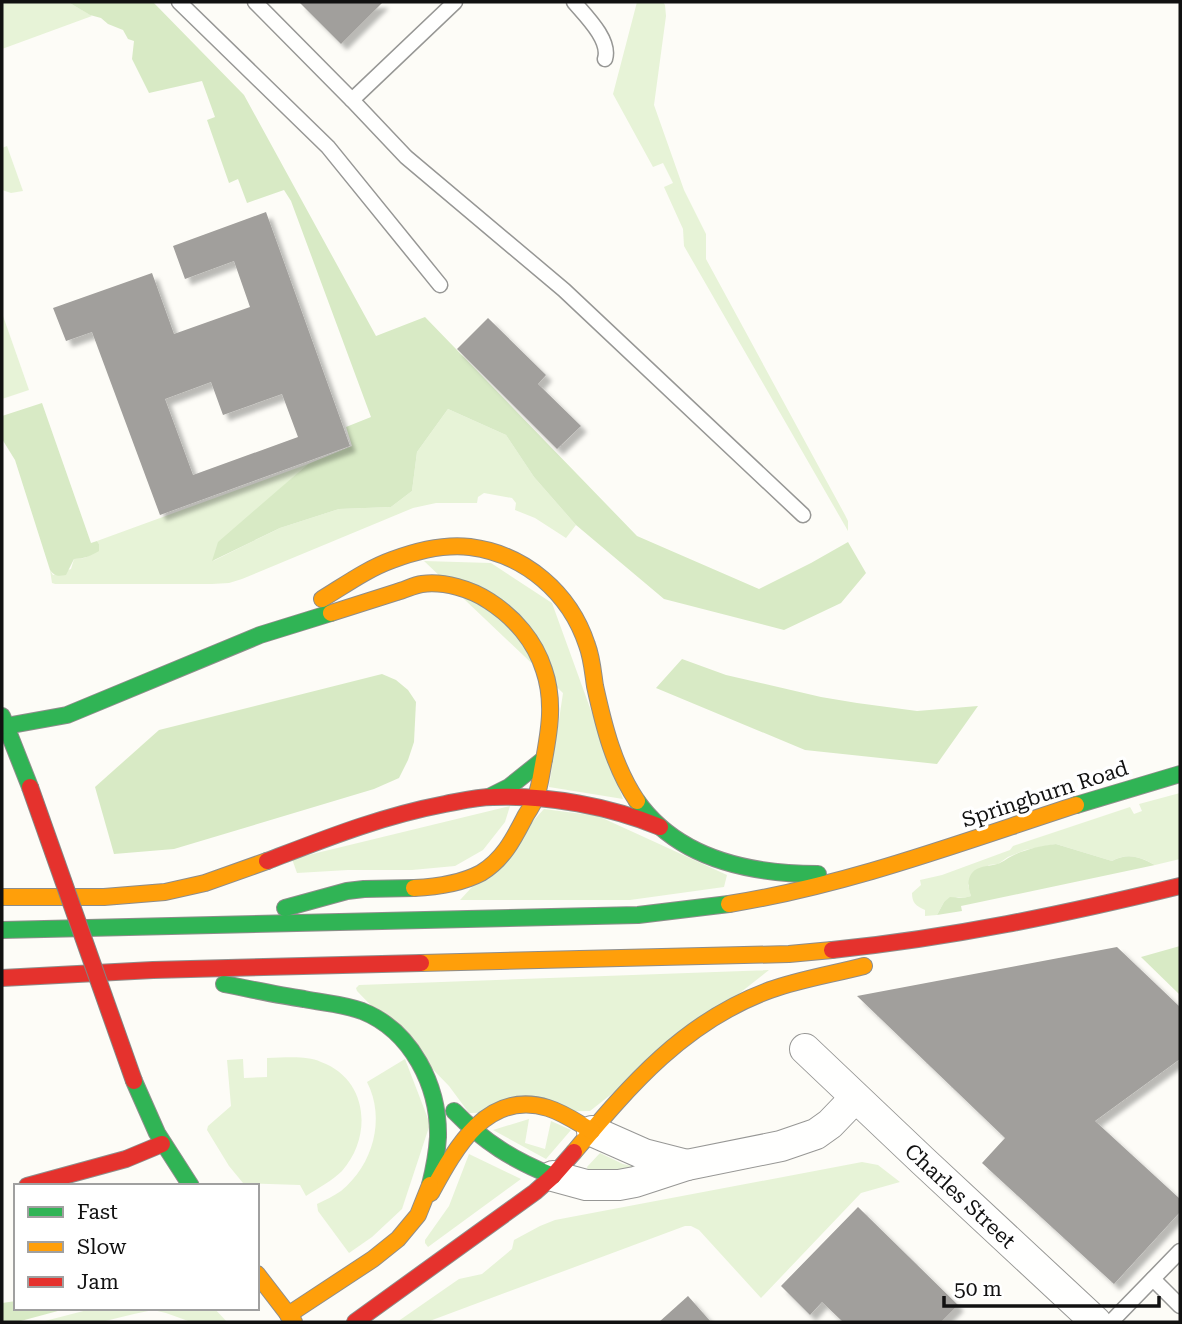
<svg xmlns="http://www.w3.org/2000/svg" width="1182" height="1324" viewBox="0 0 1182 1324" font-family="'Roboto Serif',serif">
	<defs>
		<filter id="shadow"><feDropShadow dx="6" dy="6" stdDeviation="2" flood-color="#0004"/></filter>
	</defs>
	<rect width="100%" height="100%" fill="#fdfcf7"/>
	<g fill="#e7f3d7">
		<polygon points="2,2 68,2 92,16 2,49"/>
		<polygon points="637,2 663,2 665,5 666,16 654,105 684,190 706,234 706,259 845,515 848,521 848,531 684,246 683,229 664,187 673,183 663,163 653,167 613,94"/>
		<polygon points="7,146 23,191 11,193 2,190 2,148"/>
		<polygon points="2,313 29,390 2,399"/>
		<path d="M448,409L506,435L534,477L576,525L566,538L535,518L515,510L516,503L512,498L484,493L478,497L477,503H436L413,508L242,579L229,583L212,584H55L52,583L50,570L53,575L71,569L74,559C88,559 92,555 99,544L97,541L308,464L262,505L213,561L280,528L339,509L391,507L412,491L417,452Z"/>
		<polygon points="424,561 491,563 552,603 623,799 549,787 563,693"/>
		<path d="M1180,793V859L1155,865C1141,857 1127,852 1112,861L1056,844L1025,850L1008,857L998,864L989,865L968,885L971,896L963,898L958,897L944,902L937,915L925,916V910C916,906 912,903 912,893L921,885L920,880L942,875L1010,850L1013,846L1130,807L1134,814L1142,811L1139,804Z"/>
		<polygon points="510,806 505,822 483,850 455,866 412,870 348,870 297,873 292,859"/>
		<polygon points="544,809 598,816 727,875 724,887 630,900 460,900"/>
		<polygon points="769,970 590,1111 469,1113 449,1086 357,991 356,988 359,985"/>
		<path d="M267,1058C285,1058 305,1055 321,1062C368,1079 373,1136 342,1171C332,1181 318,1188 306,1196L300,1185L243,1183L229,1166L207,1130L208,1126L231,1106L227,1060L243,1059L244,1078L267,1077Z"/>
		<path d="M405,1059L430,1124L402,1209L372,1237L349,1253L318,1211L317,1204C325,1200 334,1196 341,1191C373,1165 386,1119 367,1082Z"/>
		<polygon points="529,1119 525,1143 545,1149 551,1121 571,1130 546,1159 493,1130"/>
		<polygon points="600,1153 623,1164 636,1167 624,1171 588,1170 587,1167"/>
		<polygon points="469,1154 521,1179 428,1247 425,1243 425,1240 449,1206"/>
		<polygon points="862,1162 878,1165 900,1182 861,1193 761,1298 699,1230 691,1226 685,1226 427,1322 397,1322 459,1279 482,1274 512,1249 514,1240 540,1226 555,1220"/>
		<polygon points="95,1308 214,1308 227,1322 191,1322 166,1313 153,1310 134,1314 101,1322 41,1322"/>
	</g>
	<g fill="#d8eac5">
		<polygon points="68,2 153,2 244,95 376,336 425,317 637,536 759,589 811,563 848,542 866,573 841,603 784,630 664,599 576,525 534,477 506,435 448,409 417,452 412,491 391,507 339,509 280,528 212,561 218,542 308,464 352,446 346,427 371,417 291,201 284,190 247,203 238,179 229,183 207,120 215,117 202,81 149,93 132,59 134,41 128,39 123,30 108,24 101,18 90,15"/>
		<path d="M42,403L91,543L97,541L99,544V551C91,556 83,559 74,559L66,575C59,576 55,577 50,570L15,460L2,439V416Z"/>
		<polygon points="682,659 726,675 821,697 857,703 917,711 978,706 937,764 805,750 656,688"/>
		<polygon points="382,674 396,680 408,690 416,702 414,742 408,760 399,778 374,789 174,849 114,854 95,787 159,730"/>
		<path d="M1056,844L1112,861C1128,852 1140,857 1155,865L961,906L962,911L937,915L944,902L950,897L963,898L971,896C968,888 966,877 975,870C981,866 990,866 997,864C1002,863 1007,858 1012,856C1026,849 1040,846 1056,844Z"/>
		<polygon points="1180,946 1180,995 1141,957"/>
		<polygon points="16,1301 16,1308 69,1308 17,1322 2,1322 2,1303"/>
	</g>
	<g fill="#a19f9c" fill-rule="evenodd" filter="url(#shadow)">
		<polygon points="299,2 383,2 341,44"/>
		<path d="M266,212L350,446L160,515L92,332L66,341L53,308L152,273L174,334L250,307L234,261L185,279L173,246ZM211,382L223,415L282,394L298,437L193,475L165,399Z"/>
		<polygon points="488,318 546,375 538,384 581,426 557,449 457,349"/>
		<polygon points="1117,947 1180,1007 1180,1059 1095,1121 1180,1199 1180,1212 1114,1284 982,1163 1005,1138 857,996"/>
		<polygon points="858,1207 958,1305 941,1322 843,1322 822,1302 810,1315 781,1286"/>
		<polygon points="688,1296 711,1322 659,1322"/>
	</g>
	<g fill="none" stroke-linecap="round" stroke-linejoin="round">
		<g stroke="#979795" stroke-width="17">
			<g id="lane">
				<polyline points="179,2 328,147 440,285"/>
				<polyline points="255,2 352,100 455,2"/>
				<path d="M574,2C585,15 611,40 605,59"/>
				<polyline points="352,100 406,157 564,290 803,515"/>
				<polyline points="1153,1279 1180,1306"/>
				<polyline points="1111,1322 1180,1251"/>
			</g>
		</g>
		<g stroke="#979795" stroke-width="32">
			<g id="street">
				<polyline points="805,1049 923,1161 1096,1322"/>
				<polyline points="592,1131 644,1154 687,1165"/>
				<polyline points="553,1176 586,1185 619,1185 635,1182 687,1165 781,1146 816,1134 830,1124 855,1098"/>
			</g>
		</g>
		<g stroke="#8e8d8b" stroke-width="18">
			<g id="fast">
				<polyline points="2,716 30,787"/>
				<polyline points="6,726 67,715 260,635 331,613"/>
				<polyline points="489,797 509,787 544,759"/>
				<path d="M637,801C678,859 751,874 818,874"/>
				<polyline points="1076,805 1180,774"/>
				<polyline points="285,908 347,891 364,889 414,888"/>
				<polyline points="2,930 638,915 729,904"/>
				<path d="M224,984C250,989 277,995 304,999C323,1003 343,1004 362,1011C412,1031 439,1086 438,1137C437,1154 434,1169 430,1185"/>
				<polyline points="134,1081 157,1133 191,1186"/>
				<path d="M454,1111C484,1142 513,1160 553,1176"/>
			</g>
		</g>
		<g stroke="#8e8d8b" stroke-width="18">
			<g id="slow">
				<path d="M322,599C345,585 367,569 392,560C416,551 445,544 470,547C525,554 570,593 587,645C592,658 593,673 595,686C604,727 614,767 637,801"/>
				<path d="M331,613C353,606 375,599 397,592C405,590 414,585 422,584C444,581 471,589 489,601C514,617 535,641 544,670C555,702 549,733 543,765C541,775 540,786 536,796C534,803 530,809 526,815C514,838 504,859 481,873C460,884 437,887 414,888"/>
				<polyline points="2,897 104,897 165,892 205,883 267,861"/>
				<path d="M729,904C848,885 962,842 1076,805"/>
				<polyline points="421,963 789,954 832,950"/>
				<path d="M574,1152C631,1084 685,1021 770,990C801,979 833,974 864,966"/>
				<path d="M431,1193C455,1149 487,1089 548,1108C564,1113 578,1123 592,1131"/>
				<polyline points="257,1274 294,1322"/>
				<polyline points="288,1315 373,1259 398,1239 418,1215 430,1185"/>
			</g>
		</g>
		<g stroke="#8e8d8b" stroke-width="18">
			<g id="jam">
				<path d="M267,861C327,838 382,816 445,804C461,801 477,797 493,797C548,795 609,806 660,827"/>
				<path d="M832,950C950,938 1065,914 1180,886"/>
				<polyline points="2,978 153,970 421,963"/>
				<polyline points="27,1186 126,1159 162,1144"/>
				<polyline points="355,1322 535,1192 553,1176 574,1152"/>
			</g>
		</g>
		<use href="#lane" stroke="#fffffe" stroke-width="14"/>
		<use href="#street" stroke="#fffffe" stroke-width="30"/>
		<use href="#fast" stroke="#30b455" stroke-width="16"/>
		<use href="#slow" stroke="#ff9f0a" stroke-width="16"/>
		<use href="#jam" stroke="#e5322d" stroke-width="16"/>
		<g stroke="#858482" stroke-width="18" stroke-linecap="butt">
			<polyline id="jam-bridge" points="30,787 134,1081"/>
		</g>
		<use href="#jam-bridge" stroke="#e5322d" stroke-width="16"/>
	</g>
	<g text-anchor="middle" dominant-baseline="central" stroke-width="7" stroke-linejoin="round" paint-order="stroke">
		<g font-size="21" fill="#111" stroke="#fff">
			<text transform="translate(1045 794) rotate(-18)">Springburn Road</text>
			<text transform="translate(960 1196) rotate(43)">Charles Street</text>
		</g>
	</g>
	<rect width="1182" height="1324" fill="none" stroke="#111111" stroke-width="7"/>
	<rect x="14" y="1184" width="245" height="126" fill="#ffffff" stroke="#a0a0a0" stroke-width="2"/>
	<rect x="28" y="1207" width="35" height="10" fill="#30b455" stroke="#a0a0a0" stroke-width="2"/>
	<text x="77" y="1219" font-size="21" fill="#111111">Fast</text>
	<rect x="28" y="1242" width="35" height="10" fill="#ff9f0a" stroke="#a0a0a0" stroke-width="2"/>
	<text x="77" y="1254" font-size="21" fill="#111111">Slow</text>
	<rect x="28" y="1277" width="35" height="10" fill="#e5322d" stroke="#a0a0a0" stroke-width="2"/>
	<text x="77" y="1289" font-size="21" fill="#111111">Jam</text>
	<path d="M944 1296v10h215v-10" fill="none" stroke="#111111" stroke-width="3.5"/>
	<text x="954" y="1296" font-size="21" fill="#111111" stroke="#ffffff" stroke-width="5" paint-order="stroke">50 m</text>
</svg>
